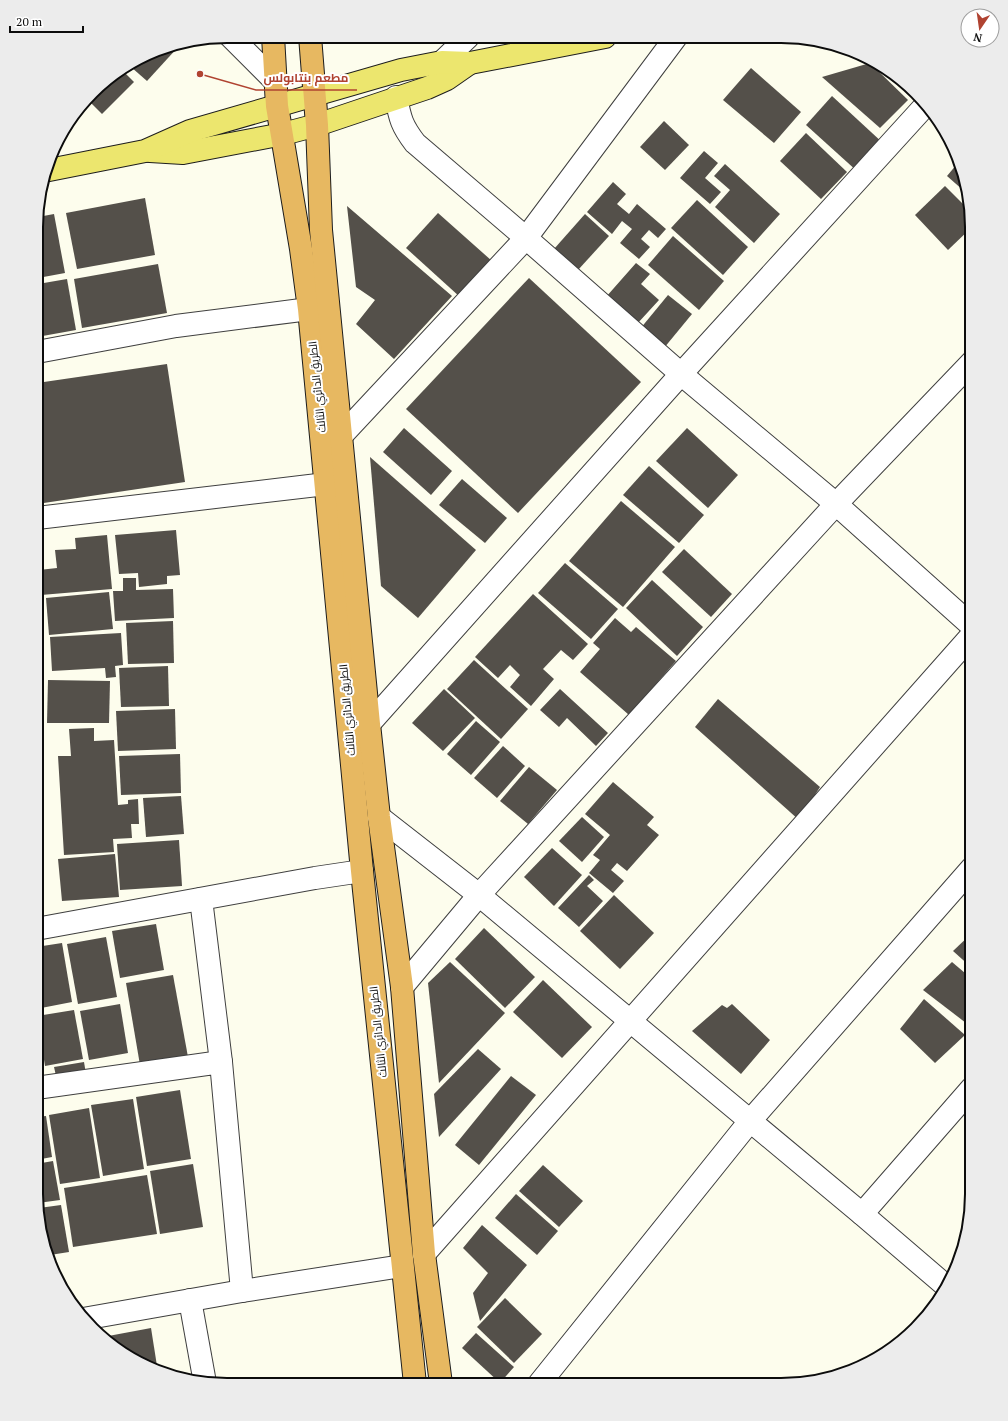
<svg xmlns="http://www.w3.org/2000/svg" width="1008" height="1421" viewBox="0 0 1008 1421" font-family="'PT Serif',Cairo,serif">
	<rect width="100%" height="100%" fill="#fdfded"/>
	<g fill="#54504a">
		<polygon points="177,44 179,46 147,81 131,67 166,46"/>
		<polygon points="870,63 908,100 880,128 822,77"/>
		<polygon points="751,68 801,112 774,143 723,100"/>
		<polygon points="888,70 897,75 907,88 907,89"/>
		<polygon points="123,71 134,82 102,114 88,100 101,83"/>
		<polygon points="832,96 884,144 858,172 806,125"/>
		<polygon points="664,121 689,145 665,170 640,147"/>
		<polygon points="806,133 847,172 821,199 780,161"/>
		<polygon points="704,151 718,163 705,178 721,192 710,204 680,178"/>
		<polygon points="725,164 780,214 754,243 715,207 730,190 714,176"/>
		<polygon points="957,164 961,180 964,191 947,176"/>
		<polygon points="613,182 626,194 617,204 629,214 637,204 666,229 658,238 649,230 641,239 650,247 639,259 620,243 632,229 622,221 612,234 587,212"/>
		<polygon points="945,186 968,209 972,227 948,250 915,215"/>
		<polygon points="145,198 155,255 77,269 66,213"/>
		<polygon points="697,200 748,247 723,275 671,228"/>
		<polygon points="347,206 452,296 394,359 356,324 375,300 356,287"/>
		<polygon points="438,213 492,261 460,297 406,248"/>
		<polygon points="54,214 65,273 38,278 38,217"/>
		<polygon points="585,214 609,236 578,270 554,249"/>
		<polygon points="673,236 724,281 699,310 648,265"/>
		<polygon points="636,263 650,274 641,284 659,300 637,324 606,297"/>
		<polygon points="158,264 167,313 82,328 74,279"/>
		<polygon points="529,278 641,382 518,513 406,409"/>
		<polygon points="67,279 76,330 37,337 38,284"/>
		<polygon points="668,295 692,314 664,348 640,329"/>
		<polygon points="167,364 185,482 37,504 37,383"/>
		<polygon points="404,428 452,471 431,495 383,452"/>
		<polygon points="687,428 738,475 708,508 656,461"/>
		<polygon points="370,457 476,550 418,618 381,586"/>
		<polygon points="649,466 704,515 679,543 623,495"/>
		<polygon points="462,479 507,518 485,543 439,505"/>
		<polygon points="621,501 675,547 623,607 569,561"/>
		<polygon points="176,530 180,575 167,576 167,584 139,587 138,573 119,574 115,535"/>
		<polygon points="107,535 112,589 41,595 39,570 57,568 55,550 76,549 75,538"/>
		<polygon points="684,549 732,594 711,617 662,572"/>
		<polygon points="565,563 618,609 591,639 538,593"/>
		<polygon points="123,578 136,578 136,590 173,589 174,618 115,621 113,591 123,591"/>
		<polygon points="652,580 703,627 677,656 626,608"/>
		<polygon points="109,592 113,629 49,635 46,598"/>
		<polygon points="533,594 588,644 573,660 561,650 543,669 554,679 531,706 510,687 520,675 510,665 498,678 475,657"/>
		<polygon points="615,618 631,632 636,627 676,661 629,715 580,672 600,649 593,643"/>
		<polygon points="173,621 174,663 128,664 126,623"/>
		<polygon points="121,633 123,665 115,666 116,677 106,678 105,668 52,671 50,637"/>
		<polygon points="474,660 528,709 501,739 447,689"/>
		<polygon points="168,666 169,706 121,707 119,668"/>
		<polygon points="48,680 110,681 109,723 47,723"/>
		<polygon points="444,689 475,718 443,751 412,723"/>
		<polygon points="560,689 608,733 596,746 567,718 559,727 540,710"/>
		<polygon points="718,699 820,787 799,820 695,727"/>
		<polygon points="175,709 176,749 118,751 116,711"/>
		<polygon points="476,721 500,742 471,775 447,754"/>
		<polygon points="94,728 94,741 114,740 118,805 128,804 128,800 138,799 139,824 131,824 132,838 113,839 114,852 64,855 58,756 71,756 69,729"/>
		<polygon points="503,746 525,766 497,798 474,778"/>
		<polygon points="180,754 181,793 121,795 119,756"/>
		<polygon points="529,767 557,790 528,824 500,801"/>
		<polygon points="613,782 654,817 647,825 659,835 627,871 617,863 611,870 624,881 613,893 589,873 600,860 593,855 610,835 585,814"/>
		<polygon points="181,796 184,834 146,837 143,798"/>
		<polygon points="582,817 604,837 582,862 559,841"/>
		<polygon points="179,840 182,886 120,890 117,844"/>
		<polygon points="552,848 582,875 554,906 524,877"/>
		<polygon points="115,854 119,897 62,901 58,859"/>
		<polygon points="589,875 594,880 587,886 603,901 579,927 558,908"/>
		<polygon points="614,895 654,933 620,969 580,931"/>
		<polygon points="156,924 164,970 120,978 112,931"/>
		<polygon points="484,928 535,977 505,1008 455,959"/>
		<polygon points="972,933 972,968 953,951"/>
		<polygon points="106,937 117,997 78,1004 67,944"/>
		<polygon points="62,943 72,1002 36,1009 36,947"/>
		<polygon points="450,962 505,1013 439,1083 428,983"/>
		<polygon points="952,962 972,979 972,1018 966,1023 923,990"/>
		<polygon points="173,975 188,1057 140,1065 126,983"/>
		<polygon points="543,980 592,1027 562,1058 513,1012"/>
		<polygon points="924,999 965,1035 935,1063 900,1029"/>
		<polygon points="120,1004 128,1053 89,1060 80,1011"/>
		<polygon points="732,1004 770,1040 741,1074 692,1031 722,1005 727,1008"/>
		<polygon points="74,1010 83,1059 45,1066 37,1016"/>
		<polygon points="478,1049 501,1069 439,1137 434,1094"/>
		<polygon points="36,1056 42,1082 36,1083"/>
		<polygon points="84,1062 86,1074 57,1080 54,1067"/>
		<polygon points="511,1076 536,1095 479,1165 455,1145"/>
		<polygon points="180,1090 191,1159 147,1166 136,1097"/>
		<polygon points="133,1099 144,1169 103,1176 91,1105"/>
		<polygon points="89,1108 100,1178 60,1184 49,1115"/>
		<polygon points="46,1116 52,1157 36,1160 36,1117"/>
		<polygon points="53,1161 60,1200 38,1203 36,1194 36,1164"/>
		<polygon points="193,1164 203,1227 160,1234 150,1171"/>
		<polygon points="543,1165 583,1201 559,1227 519,1191"/>
		<polygon points="147,1175 157,1234 73,1247 64,1188"/>
		<polygon points="516,1194 558,1231 537,1255 495,1218"/>
		<polygon points="61,1205 69,1252 50,1255 39,1208"/>
		<polygon points="482,1225 527,1265 480,1321 473,1293 488,1273 463,1248"/>
		<polygon points="505,1298 542,1334 514,1363 477,1327"/>
		<polygon points="151,1328 157,1366 121,1353 103,1337"/>
		<polygon points="476,1333 514,1367 500,1383 462,1348"/>
	</g>
	<g fill="none" stroke-linecap="round" stroke-linejoin="round">
		<g stroke="#3f3f3f" stroke-width="24">
			<g id="minor">
				<polyline points="230,36 275,81"/>
				<polyline points="442,62 468,37"/>
				<path d="M396,97C400,119 402,126 415,143L526,238L681,374L836,504L972,626"/>
				<polyline points="37,352 176,326 309,309"/>
				<polyline points="342,435 526,238 676,37"/>
				<polyline points="37,518 326,484"/>
				<polyline points="369,724 681,374 923,108"/>
				<polyline points="379,817 479,895 862,1214 946,1286"/>
				<polyline points="201,899 221,1062"/>
				<polyline points="36,929 315,878 362,871"/>
				<polyline points="402,987 479,895 836,504 972,362"/>
				<polyline points="36,1088 221,1062 242,1291"/>
				<polyline points="862,1214 972,1088"/>
				<polyline points="424,1254 972,635"/>
				<polyline points="190,1300 205,1383"/>
				<polyline points="83,1319 242,1291 402,1266"/>
				<polyline points="539,1384 750,1121 972,868"/>
			</g>
		</g>
		<g stroke="#1d1d1d" stroke-width="24">
			<g id="major">
				<polyline points="150,151 183,153 283,134 317,125 427,88 447,79 470,63"/>
				<polyline points="49,170 145,151 190,131 401,70 442,62 470,63 605,37"/>
			</g>
		</g>
		<g stroke="#1d1d1d" stroke-width="24">
			<g id="highway">
				<polyline points="273,36 277,106 301,249 309,309 362,871 415,1384"/>
				<polyline points="310,36 317,125 321,230 369,724 379,817 402,987 424,1254 441,1384"/>
			</g>
		</g>
		<use href="#minor" stroke="#fff" stroke-width="22"/>
		<use href="#major" stroke="#ece66e" stroke-width="22"/>
		<use href="#highway" stroke="#e7b861" stroke-width="22"/>
	</g>
	<g text-anchor="middle" dominant-baseline="central" stroke-width="4" stroke-linejoin="round" paint-order="stroke">
		<g font-size="11" fill="#0c0c0c" stroke="#fff">
			<text transform="translate(317 387) rotate(-96)">الطريق الدائري الثالث</text>
			<text transform="translate(347 710) rotate(-95)">الطريق الدائري الثالث</text>
			<text transform="translate(378 1032) rotate(-96)">الطريق الدائري الثالث</text>
		</g>
	</g>
	<path d="M0 0H1008V1421H0ZM227 43H781A184 184 0 0 1 965 227V1194A184 184 0 0 1 781 1378H227A184 184 0 0 1 43 1194V227A184 184 0 0 1 227 43Z" fill="#ececec" fill-rule="evenodd"/>
	<path fill="none" stroke="#0c0c0c" stroke-width="2" d="M227 43H781A184 184 0 0 1 965 227V1194A184 184 0 0 1 781 1378H227A184 184 0 0 1 43 1194V227A184 184 0 0 1 227 43Z"/>
	<path fill="none" stroke="#b04331" stroke-width="1.5" d="M200 74L256 90H357"/>
	<circle fill="#b04331" stroke="#fff" stroke-width="1.5" cx="200" cy="74" r="4"/>
	<g font-size="12" text-anchor="middle" font-weight="bold" fill="#b04331" stroke="#fff" stroke-width="4" stroke-linejoin="round" paint-order="stroke">
		<text x="306" y="82">مطعم بنتابولس</text>
	</g>
	<g transform="translate(980 28) rotate(193)"><circle r="19" fill="#ffffff" stroke="#9e9e9e"/>
	<path d="M0-3L7 15L0 10L-7 15Z" fill="#b04331"/>
	<text y="-6" font-size="11" font-weight="bold" text-anchor="middle" fill="#0c0c0c">N</text>
	</g>
	<path d="M10 26v6h73v-6" fill="none" stroke="#0c0c0c" stroke-width="2"/>
	<text x="16" y="26" font-size="12" fill="#0c0c0c" stroke="#ffffff" stroke-width="3" paint-order="stroke">20 m</text>
</svg>
